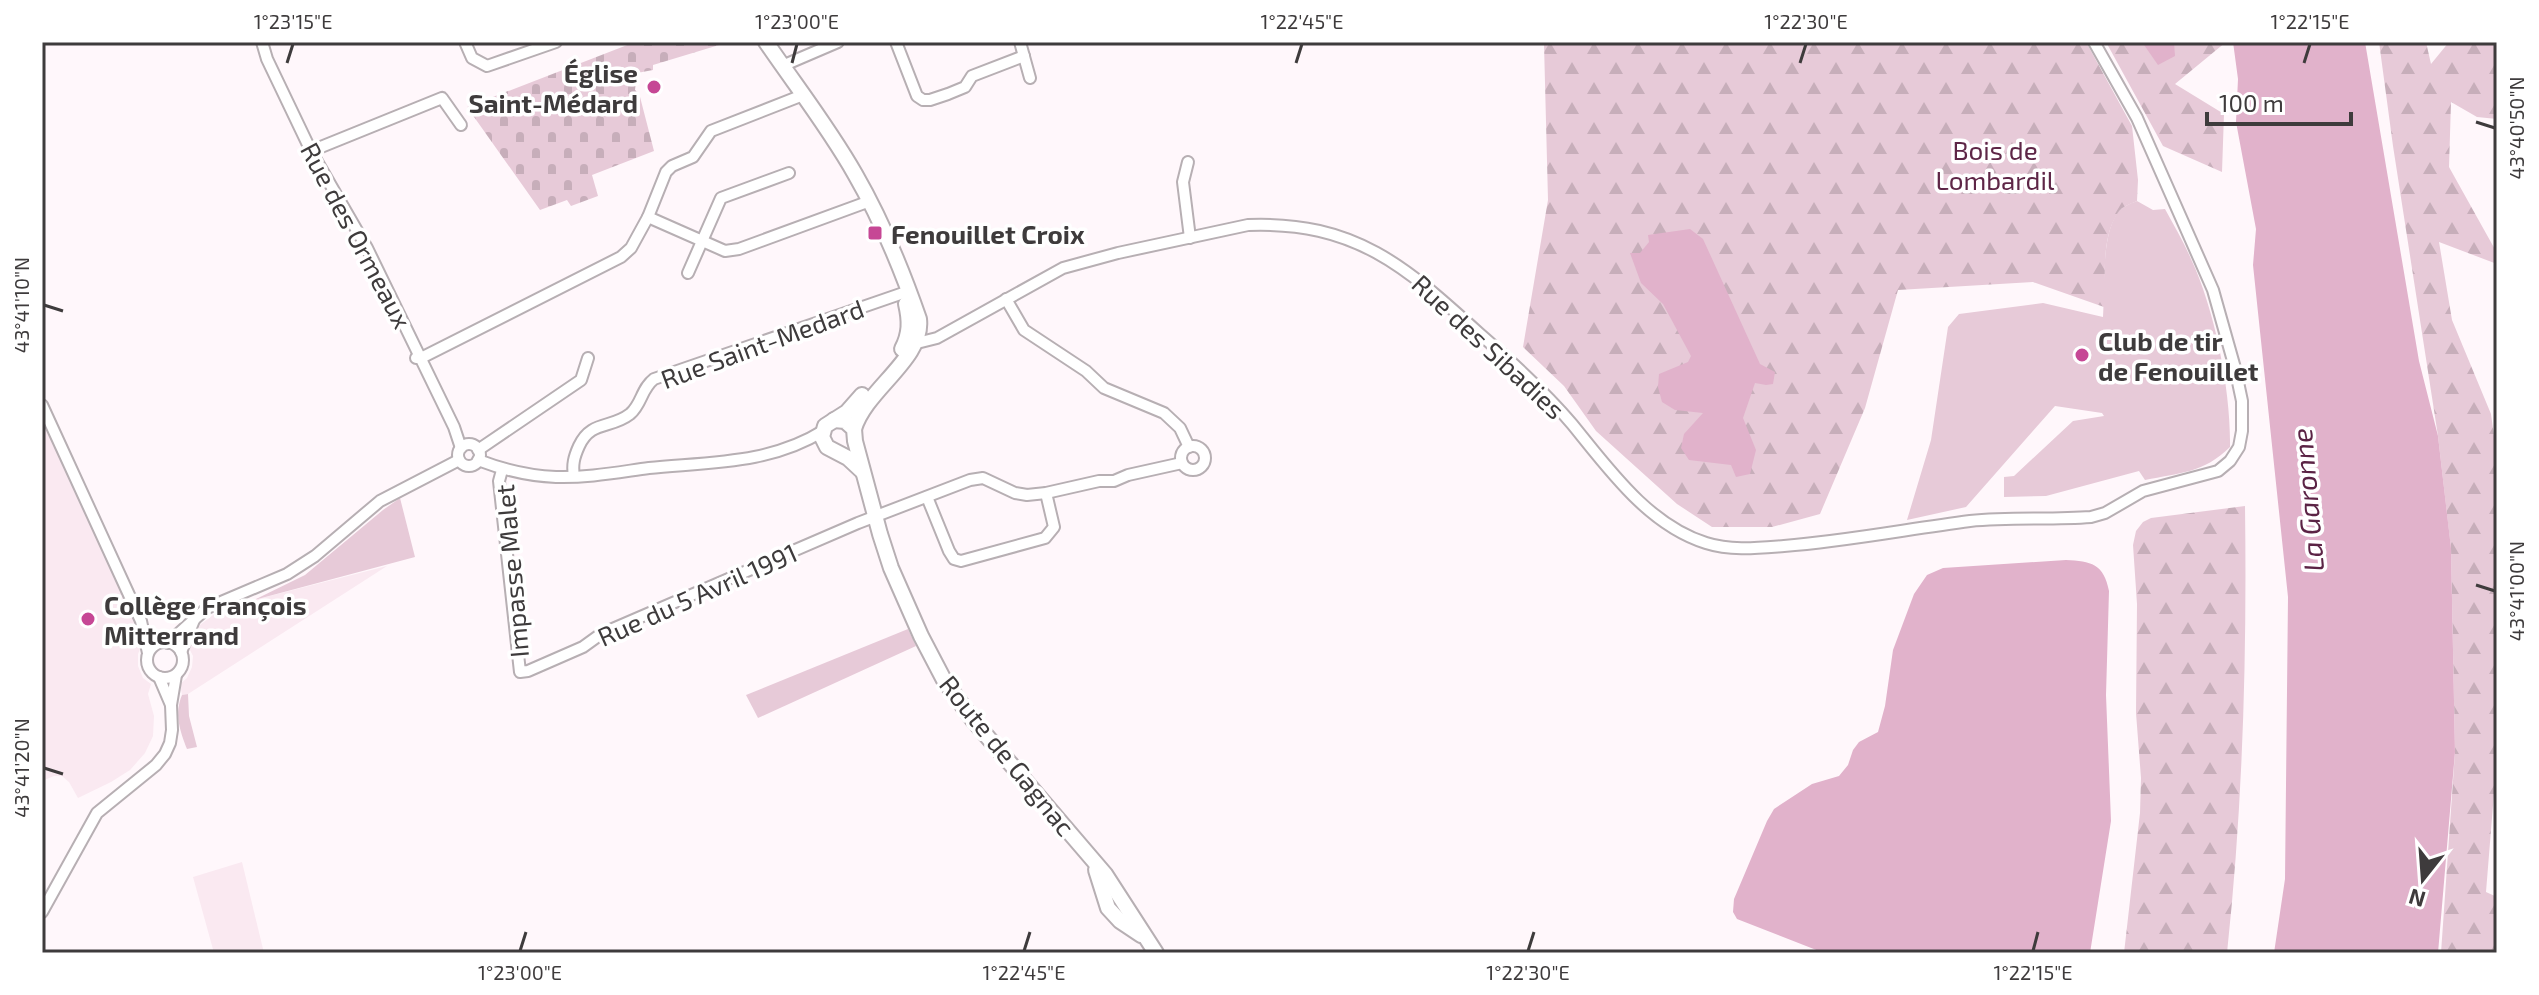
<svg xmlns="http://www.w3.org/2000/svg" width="2539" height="995" viewBox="0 0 2539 995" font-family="'Exo 2',sans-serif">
	<defs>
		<pattern id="forest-firs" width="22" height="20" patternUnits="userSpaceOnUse" patternTransform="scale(2)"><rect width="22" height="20" fill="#e7cad8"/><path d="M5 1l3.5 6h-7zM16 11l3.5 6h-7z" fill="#c7aeba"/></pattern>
		<pattern id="cemetery-stones" width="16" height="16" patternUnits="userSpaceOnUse" patternTransform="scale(2)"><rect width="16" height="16" fill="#e7cad8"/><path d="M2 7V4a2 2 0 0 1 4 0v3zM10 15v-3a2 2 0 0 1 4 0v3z" fill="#c7aeba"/></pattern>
	</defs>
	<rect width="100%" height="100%" fill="#fff7fb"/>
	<g fill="#fae9f1">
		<polygon points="42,421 141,634 142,644 138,654 138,666 143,678 151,684 148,694 154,716 153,736 145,753 130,770 111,782 78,798 69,782 62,776 54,776 42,781"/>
		<polygon points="387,566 188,694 182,695 180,684 187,678 192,667 193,656 189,648 192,638 200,625 217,612 254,600"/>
		<polygon points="242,862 264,953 214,953 193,877"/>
	</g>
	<g fill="#e7cad8">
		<path d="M2137,201L2153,210L2165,209C2174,226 2184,242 2191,259C2215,310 2231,391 2230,447C2204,473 2179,473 2145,480L2139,471L2046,496L2004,497V477L2014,476L2073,421L2104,416L2102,413L2055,406L1966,507L1907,520L1931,440L1948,327L1959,314L2043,303L2103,317C2105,289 2101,240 2116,215C2121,207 2129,204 2137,201Z"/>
		<polygon points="400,498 415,557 254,600 305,575 383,510"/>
		<polygon points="908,629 916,646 758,718 746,695"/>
		<path d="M188,694L189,716L197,747L187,749C180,731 174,714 182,695Z"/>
	</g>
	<g fill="url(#forest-firs)">
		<path d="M1536,42H2086L2132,126L2138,180L2137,201C2128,205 2120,207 2116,216C2101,241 2106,279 2104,307L2033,282L1898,290L1865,408L1820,514L1772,527H1712L1677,504L1596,431L1564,386L1523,347L1548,200L1544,44Z"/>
		<polygon points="2106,42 2226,42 2175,84 2224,114 2222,172 2163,146"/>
		<polygon points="2379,42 2426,42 2431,64 2449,42 2497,42 2497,119 2477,117 2451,102 2449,167 2497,253 2497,264 2439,242 2452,320 2491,414 2497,458 2497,756 2486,892 2497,897 2497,953 2441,953 2455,752 2451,549 2438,436 2393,146"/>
		<path d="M2245,506C2247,655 2243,804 2227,953H2124L2140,813L2141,778L2136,713L2137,604L2133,545L2136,531L2143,522L2151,518Z"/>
	</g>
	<polygon fill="url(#cemetery-stones)" points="635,42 729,42 653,65 653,70 637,73 635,90 639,93 654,151 592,175 598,196 571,206 567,200 540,210 467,107"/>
	<g fill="#e1b2cb">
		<polygon points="2142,42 2174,42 2175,56 2158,65"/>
		<polygon points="2233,42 2365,42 2419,361 2438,436 2451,548 2455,752 2438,953 2274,953 2285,879 2288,597 2253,265 2256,229 2236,122 2238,79"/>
		<polygon points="1690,229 1703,239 1760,364 1775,372 1773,384 1766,385 1755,383 1743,418 1756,450 1750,474 1736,477 1731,465 1689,460 1681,448 1684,434 1703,413 1675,410 1662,402 1658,387 1659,374 1688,362 1691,356 1663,304 1641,283 1630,253 1640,253 1649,242 1648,235"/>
		<path d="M2066,560C2091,561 2104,564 2109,591L2106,695L2111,821L2090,953H1824L1737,919L1733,912L1734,899L1767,821L1774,809L1812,784L1839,776L1848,765L1853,750L1859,742L1878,732L1885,706L1893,650L1914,594L1927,575L1943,568Z"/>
	</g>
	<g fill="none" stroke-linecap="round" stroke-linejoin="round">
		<g stroke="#b7afb3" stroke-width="14">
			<g id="street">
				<polyline points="262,42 267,59 311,151 367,248 454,427 461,448"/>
				<polyline points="465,42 472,58 487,66 556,42"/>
				<polyline points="896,42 917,96 923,100 930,100 948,94 965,87 972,76 1024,56"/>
				<polyline points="1020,42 1030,78"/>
				<polyline points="782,66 838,42"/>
				<polyline points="803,95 711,131 693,157 672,166 666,172 648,217 725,251 739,249 870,201"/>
				<polyline points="311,151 442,98 461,125"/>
				<polyline points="1188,162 1183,182 1190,238"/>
				<polyline points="688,273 721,198 789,173"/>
				<polyline points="1006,299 1024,330 1086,371 1104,388 1164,413 1180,428 1189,447"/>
				<path d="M911,337L921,342L937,338L1063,268L1118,253L1248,225C1356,221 1406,267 1481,335C1513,363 1544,391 1572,424C1608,468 1648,525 1706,543C1731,551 1758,548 1784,546C1847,541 1908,529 1970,521C2011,517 2051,520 2091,517L2105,513L2143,491L2218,471L2230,461L2239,447L2242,431V401L2235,368L2213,290L2137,118L2094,42"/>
				<polyline points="416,358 421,358 621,257 631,248 648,217"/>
				<polyline points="42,405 141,621 148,653"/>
				<circle cx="469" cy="455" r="11"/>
				<circle cx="1193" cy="458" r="12"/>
				<polyline points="478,450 581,380 588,358"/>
				<path d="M478,460C504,470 529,476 556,477C587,478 619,472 649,468C710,462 770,464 823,431"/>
				<polyline points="502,470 499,481 520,672 528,671 583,647 601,634 858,523 970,480 983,478 1015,493 1027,495 1046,493 1099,481 1114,481 1128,475 1182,463"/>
				<path d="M574,476C572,465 574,457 579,446C591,420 611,429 630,414C642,404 641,389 654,379L909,291"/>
				<polyline points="927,497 949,551 954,559 961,561 1045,538 1054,527 1046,493"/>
				<circle cx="165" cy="660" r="18"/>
				<polyline points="168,643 207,608 287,574 315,556 380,501 459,460"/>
				<polyline points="181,652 194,620"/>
				<polyline points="159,677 171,705"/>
				<polyline points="42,912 97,813 156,765 165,754 170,743 172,730 171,705 176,675"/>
			</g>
		</g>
		<g stroke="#b7afb3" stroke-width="18">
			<g id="secondary">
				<path d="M766,42C796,86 829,128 855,174C881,219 902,270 919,319C924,359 866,389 854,429"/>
				<path d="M902,349C910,334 910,321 906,304"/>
				<polyline points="862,395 847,412 825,426 822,437 827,447 848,458 862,471"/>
				<polyline points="834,420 845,421 854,429 855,441 880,534 891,568 921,636 944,680 973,720 1105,874 1156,953"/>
				<polyline points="1096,870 1108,908 1120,921 1141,935"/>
			</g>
		</g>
		<use href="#street" stroke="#fff" stroke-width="10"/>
		<use href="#secondary" stroke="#fff" stroke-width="14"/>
	</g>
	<path fill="none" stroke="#3e3b3c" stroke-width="3" d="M287,63L293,44M792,63L797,44M1296,63L1302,44M1800,63L1806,44M2304,63L2310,44M2476,122L2495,128M44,305L63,311M2476,585L2495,591M44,768L63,774M520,951L526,932M1024,951L1030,932M1528,951L1534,932M2033,951L2038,932"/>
	<g fill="#c64795" stroke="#fff" stroke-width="3">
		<circle cx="654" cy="87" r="8"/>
		<rect x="867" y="225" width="16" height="16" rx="4"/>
		<circle cx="2082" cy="355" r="8"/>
		<circle cx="88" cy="619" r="8"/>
	</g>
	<g text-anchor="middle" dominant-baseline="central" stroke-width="7" stroke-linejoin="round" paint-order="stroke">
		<g font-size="26" font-weight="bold" fill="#3e3b3c" stroke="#fff" text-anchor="start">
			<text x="638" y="72" text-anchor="end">Église<tspan x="638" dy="30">Saint-Médard</tspan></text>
			<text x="891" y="233">Fenouillet Croix</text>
			<text x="2098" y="340">Club de tir<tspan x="2098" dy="30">de Fenouillet</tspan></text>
			<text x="104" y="604">Collège François<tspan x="104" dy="30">Mitterrand</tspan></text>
		</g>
		<g font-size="26" fill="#5e2647" stroke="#fff">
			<text x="1995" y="149">Bois de<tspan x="1995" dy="30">Lombardil</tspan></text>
		</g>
		<g font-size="26" fill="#3e3b3c" stroke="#fff">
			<text transform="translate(357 235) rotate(62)">Rue des Ormeaux</text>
			<text transform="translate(762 343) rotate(-20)">Rue Saint-Medard</text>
			<text transform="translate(1489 346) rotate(43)">Rue des Sibadies</text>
			<text transform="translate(511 571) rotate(-95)">Impasse Malet</text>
			<text transform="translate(697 594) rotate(-24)">Rue du 5 Avril 1991</text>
			<text transform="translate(1008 755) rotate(51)">Route de Gagnac</text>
		</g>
		<g font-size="28" font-style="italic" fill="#5b2345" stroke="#fff">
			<text transform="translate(2307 500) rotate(-95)">La Garonne</text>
		</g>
	</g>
	<rect width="2539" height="995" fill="none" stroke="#ffffff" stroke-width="88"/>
	<g transform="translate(2423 879) rotate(197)" stroke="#ffffff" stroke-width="6" paint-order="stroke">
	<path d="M0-6L14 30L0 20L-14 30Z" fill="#3e3b3c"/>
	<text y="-12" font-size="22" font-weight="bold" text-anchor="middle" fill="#3e3b3c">N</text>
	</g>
	<path d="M2207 112v12h144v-12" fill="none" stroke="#3e3b3c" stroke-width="4"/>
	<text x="2219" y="112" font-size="24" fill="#3e3b3c" stroke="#ffffff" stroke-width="6" paint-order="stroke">100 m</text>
	<rect x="44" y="44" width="2451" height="907" fill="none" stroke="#3e3b3c" stroke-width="3"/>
	<g font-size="20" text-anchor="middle" fill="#3e3b3c">
		<text x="293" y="29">1°23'15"E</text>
		<text x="797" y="29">1°23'00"E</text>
		<text x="1302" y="29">1°22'45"E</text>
		<text x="1806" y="29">1°22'30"E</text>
		<text x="2310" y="29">1°22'15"E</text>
		<text transform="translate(2517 128) rotate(-90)" y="7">43°40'50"N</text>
		<text transform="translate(22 305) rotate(-90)" y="7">43°41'10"N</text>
		<text transform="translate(2517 591) rotate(-90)" y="7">43°41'00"N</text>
		<text transform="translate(22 768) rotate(-90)" y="7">43°41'20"N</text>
		<text x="520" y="980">1°23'00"E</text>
		<text x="1024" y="980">1°22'45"E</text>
		<text x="1528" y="980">1°22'30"E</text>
		<text x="2033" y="980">1°22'15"E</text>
	</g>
</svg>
